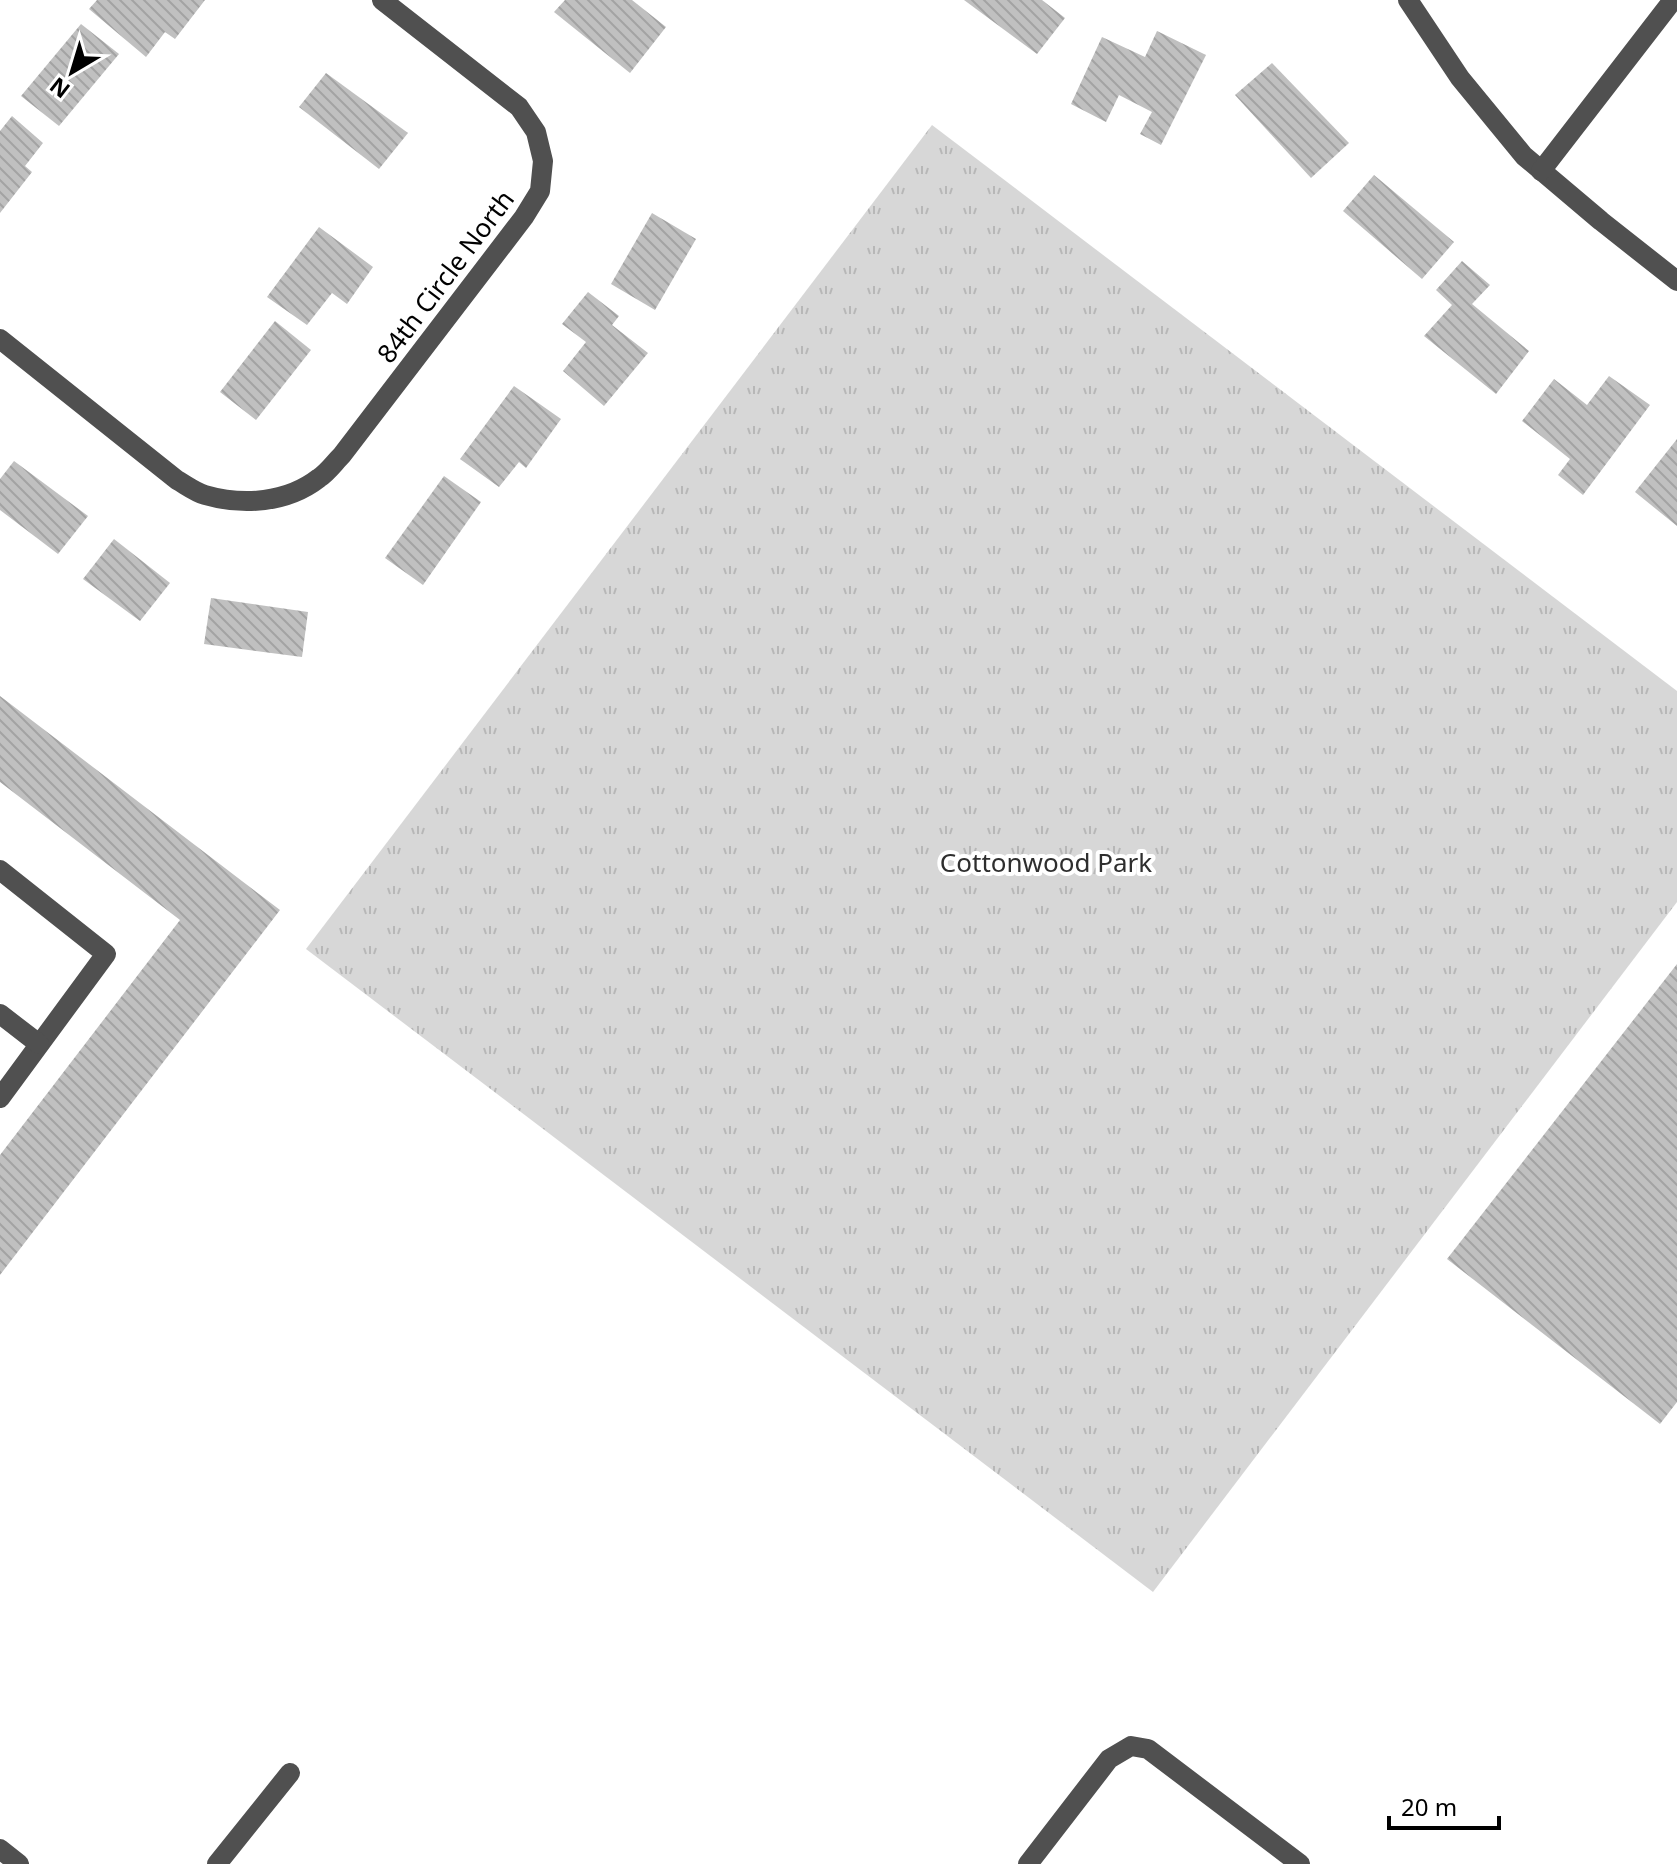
<svg xmlns="http://www.w3.org/2000/svg" width="1677" height="1864" viewBox="0 0 1677 1864" font-family="'Noto Sans',sans-serif">
	<defs>
		<pattern id="park-tufts" width="24" height="20" patternUnits="userSpaceOnUse" patternTransform="scale(2)"><rect width="24" height="20" fill="#d7d7d7"/><path d="M3 7l-1-3M5 7V3M7 7l1-3M15 17l-1-3M17 17v-4M19 17l1-3" fill="none" stroke="#b7b7b7"/></pattern>
		<pattern id="building-back-hatch" width="6" height="6" patternUnits="userSpaceOnUse" patternTransform="scale(2)"><rect width="6" height="6" fill="#c0c0c0"/><path d="M-1 5l2 2M0 0l6 6M5-1l2 2" fill="none" stroke="#a3a3a3"/></pattern>
	</defs>
	<rect width="100%" height="100%" fill="#fff"/>
	<polygon fill="url(#park-tufts)" points="932,125 1677,691 1677,902 1153,1592 306,949"/>
	<g fill="url(#building-back-hatch)">
		<polygon points="97,0 205,0 175,39 165,32 146,57 89,9"/>
		<polygon points="565,0 632,0 666,27 630,73 554,12"/>
		<polygon points="964,0 1042,0 1065,18 1037,54"/>
		<polygon points="81,24 119,54 59,126 21,96"/>
		<polygon points="1157,31 1206,55 1161,145 1140,134 1152,112 1119,95 1106,122 1071,104 1102,37 1145,57"/>
		<polygon points="1272,63 1349,143 1311,178 1235,95"/>
		<polygon points="326,73 408,133 379,169 299,107"/>
		<polygon points="12,116 43,143 25,166 32,172 0,213 0,131"/>
		<polygon points="1374,175 1454,242 1422,279 1343,211"/>
		<polygon points="652,213 696,239 655,310 611,284"/>
		<polygon points="319,227 373,267 347,304 332,293 307,325 267,297"/>
		<polygon points="1462,261 1490,285 1472,304 1529,351 1496,394 1424,336 1452,305 1436,290"/>
		<polygon points="588,292 619,316 612,325 648,353 604,406 563,371 586,342 562,324"/>
		<polygon points="275,321 311,350 256,420 220,392"/>
		<polygon points="1609,376 1650,405 1583,495 1558,475 1570,459 1522,421 1554,379 1587,405"/>
		<polygon points="514,386 561,419 526,468 519,462 499,487 460,459"/>
		<polygon points="1677,439 1677,526 1635,492"/>
		<polygon points="14,461 88,516 58,554 0,510 0,479"/>
		<polygon points="444,476 481,502 423,585 385,558"/>
		<polygon points="114,539 170,583 140,621 83,579"/>
		<polygon points="211,598 308,612 302,657 204,644"/>
		<polygon points="0,696 280,910 0,1275 0,1155 180,920 0,782"/>
		<polygon points="1677,964 1677,1402 1660,1424 1447,1259"/>
	</g>
	<g fill="none" stroke-linecap="round" stroke-linejoin="round">
		<g stroke="#505050" stroke-width="20">
			<polyline points="1408,0 1460,78 1524,156 1601,221 1677,281"/>
			<polyline points="1541,171 1673,0"/>
			<path d="M0,339L177,480C186,485 195,492 205,495C243,506 287,503 319,478C328,472 334,463 342,455L524,217L540,191L543,161L536,132L519,107L382,0"/>
			<polyline points="0,870 106,954 0,1098"/>
			<polyline points="0,1014 39,1044"/>
			<polyline points="0,1849 19,1864"/>
			<polyline points="217,1864 290,1773"/>
			<polyline points="1028,1864 1109,1759 1131,1746 1148,1749 1300,1864"/>
		</g>
	</g>
	<g text-anchor="middle" dominant-baseline="central" stroke-width="8" stroke-linejoin="round" paint-order="stroke">
		<g font-size="26" fill="#000" stroke="#fff">
			<text transform="translate(445 276) rotate(-53)">84th Circle North</text>
		</g>
		<g font-size="26" fill="#2e2e2e" stroke="#fff">
			<text x="1046" y="862">Cottonwood Park</text>
		</g>
	</g>
	<g transform="translate(72 72) rotate(218)" stroke="#ffffff" stroke-width="6" paint-order="stroke">
	<path d="M0-6L14 30L0 20L-14 30Z" fill="#000000"/>
	<text y="-12" font-size="22" font-weight="bold" text-anchor="middle" fill="#000000">N</text>
	</g>
	<path d="M1389 1816v12h110v-12" fill="none" stroke="#000000" stroke-width="4"/>
	<text x="1401" y="1816" font-size="24" fill="#000000" stroke="#ffffff" stroke-width="6" paint-order="stroke">20 m</text>
</svg>
